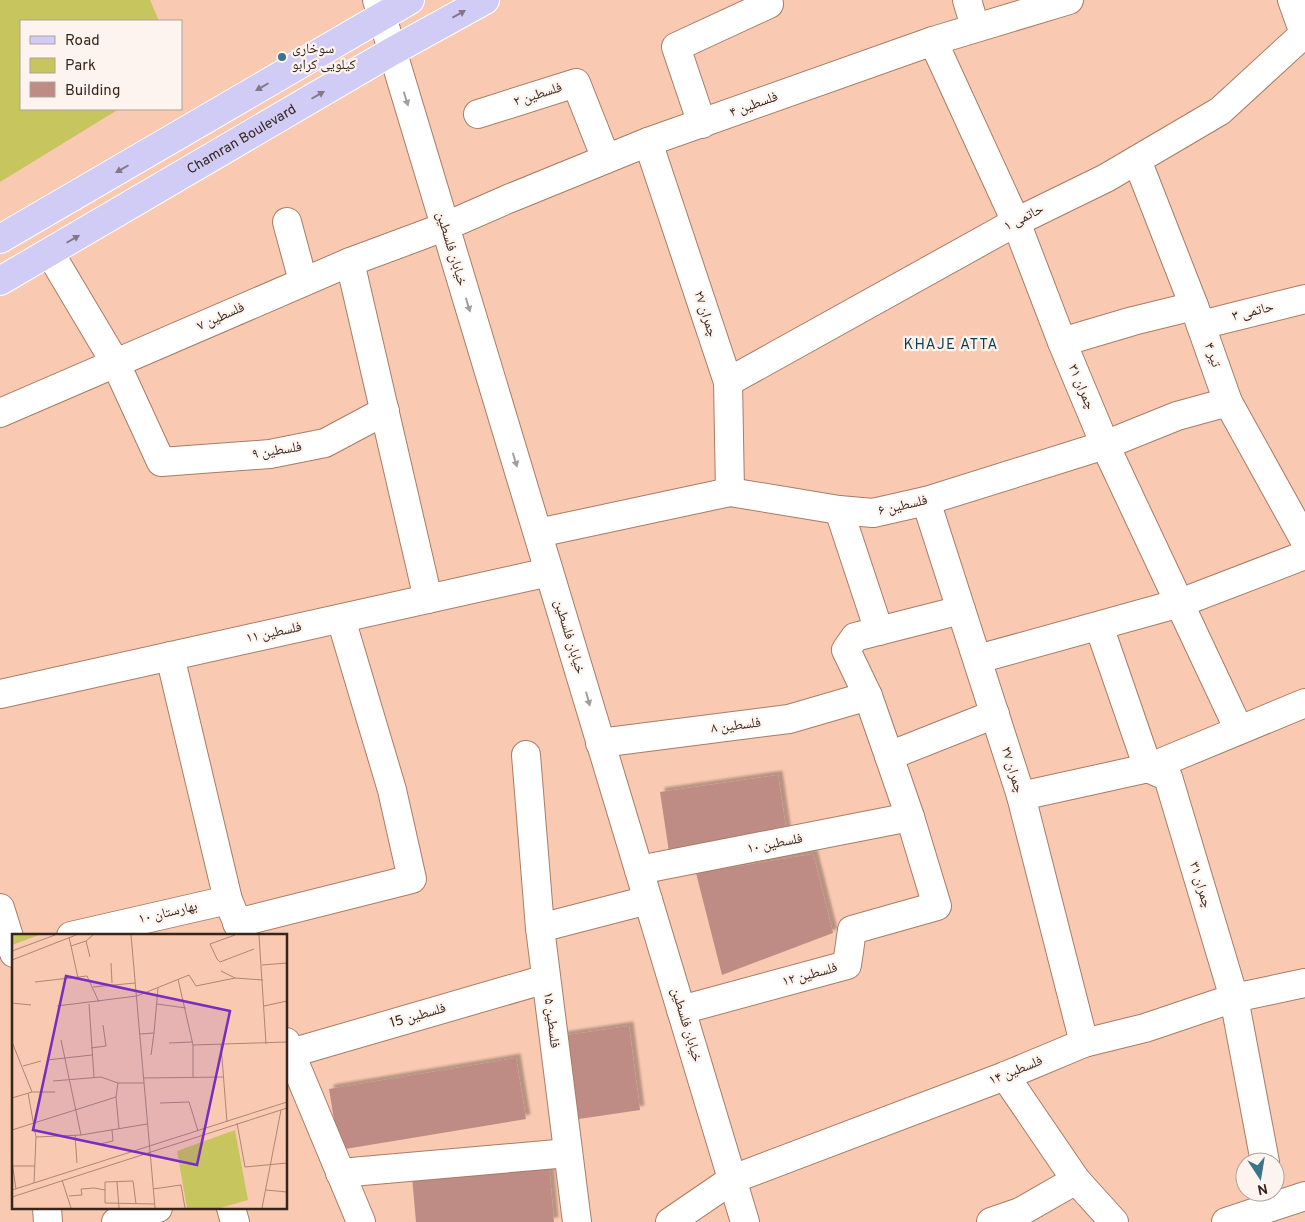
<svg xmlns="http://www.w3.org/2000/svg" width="1305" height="1222" viewBox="0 0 1305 1222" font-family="Overpass,'Noto Naskh Arabic',sans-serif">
	<defs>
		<filter id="shadow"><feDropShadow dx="4.5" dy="-4.5" stdDeviation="1" flood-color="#0004"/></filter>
	</defs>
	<rect width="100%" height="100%" fill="#fac9b1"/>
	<polygon fill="#c7c55d" points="0,0 150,0 159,21 21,21 21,109 119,109 0,182"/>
	<g fill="#bf8c85" filter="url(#shadow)">
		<polygon points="778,775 787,835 669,852 660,792"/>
		<polygon points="813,854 833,933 722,975 696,873"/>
		<polygon points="629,1026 640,1110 572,1120 561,1036"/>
		<polygon points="516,1058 526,1119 339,1150 329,1089"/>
		<polygon points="549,1165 554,1222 416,1222 412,1177"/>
	</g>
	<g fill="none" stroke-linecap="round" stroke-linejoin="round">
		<g stroke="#a87c65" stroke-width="30">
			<g id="minor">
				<polyline points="377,0 745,1222"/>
				<polyline points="967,0 975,27"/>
				<polyline points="1292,0 1305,36"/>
				<polyline points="933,41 1016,222 1062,342 1105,445 1239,730"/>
				<polyline points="478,114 576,83 606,159"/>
				<polyline points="702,124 676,47 769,4"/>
				<polyline points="648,142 728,382 730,492"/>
				<polyline points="1137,160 1194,306 1228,402 1305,541"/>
				<polyline points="287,222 303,281"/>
				<polyline points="50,253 116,364 161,462 270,454 325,443 385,411"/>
				<polyline points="350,262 428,599"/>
				<polyline points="1201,325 1305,299"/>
				<polyline points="1062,342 1133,321 1194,306"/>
				<polyline points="728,382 1016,222 1106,178 1220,111 1305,33"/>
				<polyline points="0,413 350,262 444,227 508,199 648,142 933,41 1069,0"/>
				<polyline points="926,501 1021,796 1084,1043"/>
				<polyline points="839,510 879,631"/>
				<polyline points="538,533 730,492 839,510 873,513 926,501 1105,445 1177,416 1228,402"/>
				<polyline points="1099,626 1148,768 1168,777 1234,998 1265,1162"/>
				<polyline points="170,656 228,900 243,936"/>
				<polyline points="978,659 1180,603 1305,555"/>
				<polyline points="0,694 549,572"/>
				<polyline points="600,743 789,719 868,696"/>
				<polyline points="526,755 540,928"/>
				<polyline points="889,756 868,696 846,650 855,637 961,610"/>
				<polyline points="1021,796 1148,768 1305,703"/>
				<polyline points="639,870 910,817"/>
				<polyline points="0,908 14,953"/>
				<polyline points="237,923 412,879 392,790 341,619"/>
				<polyline points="71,936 228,900"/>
				<polyline points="681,1010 847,965 852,930 937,906 910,817 889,756 995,714"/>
				<polyline points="286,1042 361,1222"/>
				<polyline points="291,1053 546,979"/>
				<polyline points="1005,1076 1076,1180 1114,1222"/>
				<polyline points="340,1173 568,1153"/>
				<polyline points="47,1208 48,1222"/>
				<polyline points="231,1208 235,1222"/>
				<polyline points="116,1222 158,1208"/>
				<polyline points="577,1222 540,928 648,900"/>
				<polyline points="670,1222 733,1179 1005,1076 1084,1043 1145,1028 1234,998 1305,983"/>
				<polyline points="991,1222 1020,1212 1076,1180"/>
				<polyline points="1226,1222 1305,1196"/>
			</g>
		</g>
		<g stroke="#fff" stroke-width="30">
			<g id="major">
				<polyline points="0,239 410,0"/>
				<path id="s1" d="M0,281L391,52L485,0"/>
			</g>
		</g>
		<use href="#minor" stroke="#fff" stroke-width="28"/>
		<use href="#major" stroke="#d0ccf5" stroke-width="28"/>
	</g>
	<defs><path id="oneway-solid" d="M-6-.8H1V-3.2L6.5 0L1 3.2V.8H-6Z" transform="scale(1.25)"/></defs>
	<g fill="#847888">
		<use href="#oneway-solid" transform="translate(459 14) rotate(-29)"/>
		<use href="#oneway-solid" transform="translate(262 87) rotate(150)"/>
		<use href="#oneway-solid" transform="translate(318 95) rotate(-30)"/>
		<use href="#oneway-solid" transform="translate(122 169) rotate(150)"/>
		<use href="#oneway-solid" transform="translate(73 239) rotate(-30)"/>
	</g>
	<g fill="#a59d99">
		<use href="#oneway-solid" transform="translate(406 99) rotate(73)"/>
		<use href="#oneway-solid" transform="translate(468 305) rotate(73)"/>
		<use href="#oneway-solid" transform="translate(515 460) rotate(73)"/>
		<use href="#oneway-solid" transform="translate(588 699) rotate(75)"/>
	</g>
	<circle fill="#3a748d" stroke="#fef4ef" stroke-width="2" cx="282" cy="57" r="5"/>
	<g text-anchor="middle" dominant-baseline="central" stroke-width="4.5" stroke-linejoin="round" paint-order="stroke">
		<g font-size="14" fill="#37251c" stroke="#fef4ef" text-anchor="start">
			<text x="292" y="49">سوخاری<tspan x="292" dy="16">کیلویی کرابو</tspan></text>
		</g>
		<g font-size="14" fill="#37251c" stroke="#fef4ef">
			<text transform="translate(538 95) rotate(-18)">فلسطین ۲</text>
			<text transform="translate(754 105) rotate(-20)">فلسطین ۴</text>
			<text stroke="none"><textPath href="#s1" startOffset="280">Chamran Boulevard</textPath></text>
			<text transform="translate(1024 218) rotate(-27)">حاتمی ۱</text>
			<text transform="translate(451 249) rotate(73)">خیابان فلسطین</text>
			<text transform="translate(1253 312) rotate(-14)">حاتمی ۳</text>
			<text transform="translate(705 314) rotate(72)">چمران ۲۷</text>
			<text transform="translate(221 317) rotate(-24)">فلسطین ۷</text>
			<text transform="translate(1212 355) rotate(70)">تیر ۴</text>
			<text transform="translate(1081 387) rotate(67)">چمران ۳۱</text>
			<text transform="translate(277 451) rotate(-9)">فلسطین ۹</text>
			<text transform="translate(903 506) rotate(-13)">فلسطین ۶</text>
			<text transform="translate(274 633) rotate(-12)">فلسطین ۱۱</text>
			<text transform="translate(569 637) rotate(73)">خیابان فلسطین</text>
			<text transform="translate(736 726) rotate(-7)">فلسطین ۸</text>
			<text transform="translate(1012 770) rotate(73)">چمران ۲۷</text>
			<text transform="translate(775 844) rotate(-11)">فلسطین ۱۰</text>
			<text transform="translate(1200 885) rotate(73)">چمران ۳۱</text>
			<text transform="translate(168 913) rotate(-13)">بهارستان ۱۰</text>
			<text transform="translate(810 975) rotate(-15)">فلسطین ۱۲</text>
			<text transform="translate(418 1016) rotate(-16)">فلسطین 15</text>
			<text transform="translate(551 1020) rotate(83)">فلسطین ۱۵</text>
			<text transform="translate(686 1025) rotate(73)">خیابان فلسطین</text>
			<text transform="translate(1016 1071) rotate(-22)">فلسطین ۱۴</text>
		</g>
		<g font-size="15" letter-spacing="1" fill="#0d3f51" stroke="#fef4ef">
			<text x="951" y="345">KHAJE ATTA</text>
		</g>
	</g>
	<g transform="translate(12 934)">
		<rect width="275" height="275" fill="#fac9b1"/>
		<path d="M0,1H27L0,11ZM223,196L236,266L208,274H175L165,217Z" fill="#c7c55d"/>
		<path fill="none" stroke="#ac8775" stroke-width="1" d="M119,1L143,274M223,1L198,10L205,25L208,28L242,15M247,1L254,110M57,3L66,44M74,7L78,23M59,12L74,7L81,1M0,17L43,1M0,26L64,1M99,29L100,49M250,31L275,29M209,37L223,44M166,45L181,111V143M23,48L75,42L87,68M81,53L123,49M0,69L19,71M77,70L82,143M145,70L174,74M45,72L125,62L177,41L184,52L223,44L251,46M252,72L275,67M128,100L142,99L146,54M49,106L69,201M0,108L20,158M157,109L180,108M181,111L275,108M209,111L215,188M79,114L94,112L91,91M139,121L142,99M35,126L80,121M11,132L29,127M131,144L212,143M41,147L89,143L106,149H132M106,149L104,163L107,195M16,159L24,203L22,249M0,164L20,158H43M148,169L177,168L186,197M225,189L233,233L275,229M0,196L104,163M63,201L65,229M24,203L69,201L135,190M88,210L101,207L100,196M0,228L4,255M1,232H23M50,246L59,274M105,248L107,274M141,255L169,251L173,274M0,256L275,168M93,256V248L121,247L124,270M254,256L275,258M57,262L70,261L69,255L82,254L93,256V269L143,270M0,263L275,174M250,274L269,176"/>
		<path fill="#7b2cbf" fill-opacity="0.15" stroke="#7b2cbf" stroke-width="2.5" d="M54,42L218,77L185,231L21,196Z"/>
		<rect width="275" height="275" fill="none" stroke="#37251c" stroke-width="2.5"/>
	</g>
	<rect x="20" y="20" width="162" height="90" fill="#fef4ef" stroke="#aea19b"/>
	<rect x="30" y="36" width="25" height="8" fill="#d0ccf5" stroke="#aea19b"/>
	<text x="65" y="45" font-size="15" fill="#37251c">Road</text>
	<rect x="30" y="58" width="25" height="15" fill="#c7c55d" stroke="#aea19b"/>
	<text x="65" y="70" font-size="15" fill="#37251c">Park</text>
	<rect x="30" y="82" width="25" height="15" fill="#bf8c85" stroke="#aea19b"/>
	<text x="65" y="95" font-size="15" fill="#37251c">Building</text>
	<g transform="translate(1260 1177) rotate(168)"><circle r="24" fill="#fef4ef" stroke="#aea19b"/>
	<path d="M0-4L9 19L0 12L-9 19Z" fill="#3a748d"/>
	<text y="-8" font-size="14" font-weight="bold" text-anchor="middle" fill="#37251c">N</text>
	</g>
</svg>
